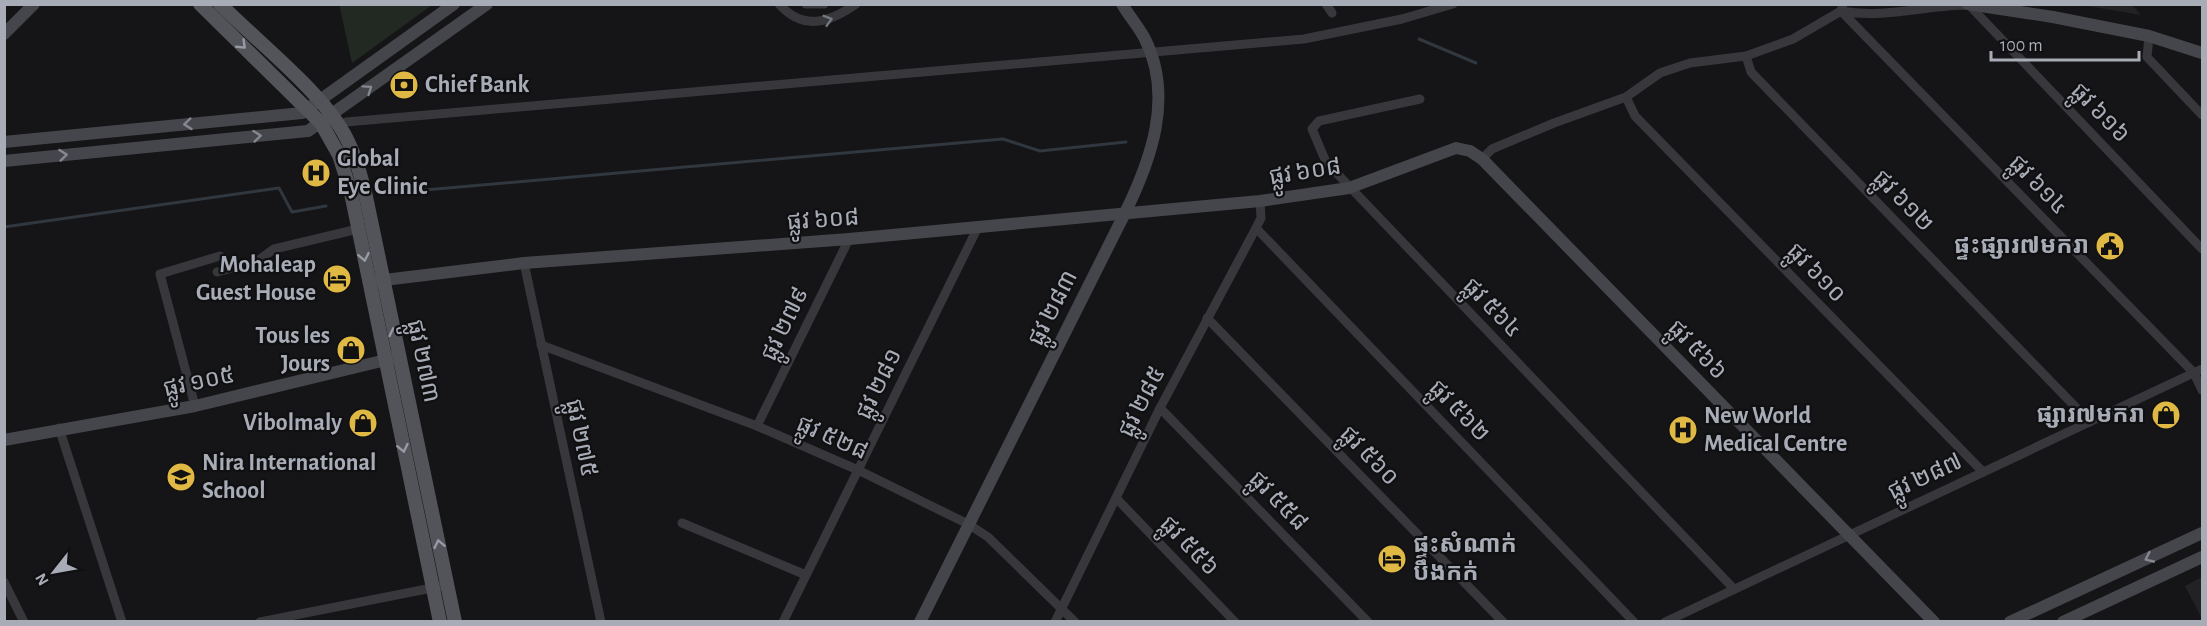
<svg xmlns="http://www.w3.org/2000/svg" width="2207" height="626" viewBox="0 0 2207 626" font-family="'Alegreya Sans','Noto Sans Khmer',sans-serif">
	<rect width="100%" height="100%" fill="#151517"/>
	<g fill="#222124">
		<polygon points="2082,5 2132,5 2141,15"/>
		<polygon points="2202,577 2202,619 2185,586"/>
	</g>
	<polygon fill="#222923" points="339,4 432,4 432,5 352,63"/>
	<g fill="none" stroke-linecap="round" stroke-linejoin="round">
		<g stroke="#30373f" stroke-width="3">
			<polyline points="1419,39 1476,63"/>
			<polyline points="425,190 1003,139 1040,151 1126,142"/>
			<polyline points="4,227 279,188 292,212 326,206"/>
		</g>
		<g stroke="#37373c" stroke-width="9">
			<path d="M779,4C803,31 829,23 856,4"/>
			<polyline points="806,4 824,4"/>
			<polyline points="1326,4 1332,13"/>
			<polyline points="1843,4 1841,11 2194,373 2202,390"/>
			<polyline points="2149,36 2147,57 2202,115"/>
			<polyline points="1746,56 1751,72 2090,422"/>
			<polyline points="1626,97 1635,116 1983,472"/>
			<polyline points="1420,99 1319,121 1312,129 1326,162 1734,589"/>
			<polyline points="339,126 346,122 1304,39 1402,19 1453,4"/>
			<path d="M1482,159L1492,149L1554,123L1626,97L1660,73L1690,63L1746,56L1793,39L1841,11C1884,19 1926,5 1969,5L2202,249"/>
			<polyline points="1256,228 1634,622"/>
			<polyline points="524,263 601,622"/>
			<polyline points="217,272 256,262 274,249 358,229"/>
			<polyline points="1207,318 1503,622"/>
			<polyline points="541,345 757,426 858,470 968,524 988,537 1075,622"/>
			<polyline points="195,406 160,274 220,256"/>
			<polyline points="1160,408 1368,622"/>
			<polyline points="757,426 849,239"/>
			<polyline points="59,428 122,622"/>
			<polyline points="1116,498 1235,622"/>
			<polyline points="682,523 806,575"/>
			<polyline points="4,582 24,622"/>
			<polyline points="260,622 447,585"/>
			<polyline points="783,622 977,229"/>
			<polyline points="1055,622 1160,408 1256,228 1261,218 1260,201"/>
			<polyline points="1665,622 2202,369"/>
		</g>
		<g stroke="#45464b" stroke-width="12">
			<polyline points="1968,4 2053,17 2149,36 2202,53"/>
			<polyline points="4,34 34,4"/>
			<polyline points="4,142 302,113 454,4"/>
			<polyline points="4,161 308,131 487,4"/>
			<polyline points="376,281 524,263 849,239 1260,201 1349,188 1456,148 1470,151 1482,159 1934,622"/>
			<polyline points="4,440 195,406 394,358"/>
			<path d="M920,622L1125,213C1151,160 1174,97 1145,39C1139,27 1129,16 1122,4"/>
			<polyline points="2010,622 2202,533"/>
			<polyline points="2063,622 2202,557"/>
		</g>
		<g stroke="#53545a" stroke-width="14">
			<polyline points="200,4 321,123 339,155 351,193 440,622"/>
			<path d="M220,4C256,40 314,86 340,127C353,147 359,169 365,192L455,622"/>
		</g>
	</g>
	<defs><path id="oneway-chevron" d="M-2-3.5L2.5 0L-2 3.5" fill="none" stroke-width="1.6" stroke-linecap="round" stroke-linejoin="round" transform="scale(1.5)"/></defs>
	<use stroke="#75777f" href="#oneway-chevron" transform="translate(828 20) rotate(-16)"/>
	<g stroke="#979aa4">
		<use href="#oneway-chevron" transform="translate(242 45) rotate(44)"/>
		<use href="#oneway-chevron" transform="translate(364 257) rotate(79)"/>
		<use href="#oneway-chevron" transform="translate(394 332) rotate(-102)"/>
		<use href="#oneway-chevron" transform="translate(403 448) rotate(78)"/>
		<use href="#oneway-chevron" transform="translate(439 544) rotate(-102)"/>
	</g>
	<g stroke="#858891">
		<use href="#oneway-chevron" transform="translate(368 89) rotate(-35)"/>
		<use href="#oneway-chevron" transform="translate(188 124) rotate(174)"/>
		<use href="#oneway-chevron" transform="translate(257 136) rotate(-6)"/>
		<use href="#oneway-chevron" transform="translate(63 155) rotate(-6)"/>
		<use href="#oneway-chevron" transform="translate(2149 558) rotate(155)"/>
	</g>
	<defs>
		<g id="bank-disc" transform="scale(1.5)"><circle r="9.5" fill="#e0b844" stroke="#101012"/><path d="M-6-4H6V4H-6ZM0-2.3a2.3 2.3 0 1 0 0 4.6a2.3 2.3 0 1 0 0-4.6Z" fill="#111"/></g>
		<g id="hospital-disc" transform="scale(1.5)"><circle r="9.5" fill="#e0b844" stroke="#101012"/><path d="M-5-5h3v3.5h4V-5h3V5h-3V1.5h-4V5h-3Z" fill="#111"/></g>
		<g id="civic-disc" transform="scale(1.5)"><circle r="9.5" fill="#e0b844" stroke="#101012"/><path d="M-.6-6.5H3V-4.5H.6V-3L4-1V1h2V6H-6V1h2V-1L-.6-3ZM-1.2 2.5V6h2.4V2.5Z" fill="#111"/></g>
		<g id="hotel-disc" transform="scale(1.5)"><circle r="9.5" fill="#e0b844" stroke="#101012"/><path d="M-6-4.5h1.5V1H6V5H4.5V3h-9V5H-6ZM-4 0a1.8 1.8 0 1 1 3.6 0ZM.5 0V-2.5h3Q6-2.5 6 0Z" fill="#111"/></g>
		<g id="shop-disc" transform="scale(1.5)"><circle r="9.5" fill="#e0b844" stroke="#101012"/><path d="M-5-2.5h2.3a2.7 3.5 0 0 1 5.4 0H5L5.5 6h-11ZM-1.5-2.5h3a1.5 2.3 0 0 0-3 0Z" fill="#111"/></g>
		<g id="school-disc" transform="scale(1.5)"><circle r="9.5" fill="#e0b844" stroke="#101012"/><path d="M0-5L7-2L0 1L-7-2ZM-4 1L0 2.5L4 1V4Q0 6-4 4Z" fill="#111"/></g>
	</defs>
	<g fill-rule="evenodd">
		<use href="#bank-disc" x="404" y="85"/>
		<use href="#hospital-disc" x="316" y="173"/>
		<use href="#civic-disc" x="2110" y="246"/>
		<use href="#hotel-disc" x="337" y="279"/>
		<use href="#shop-disc" x="351" y="350"/>
		<use href="#shop-disc" x="2166" y="415"/>
		<use href="#shop-disc" x="363" y="423"/>
		<use href="#hospital-disc" x="1683" y="430"/>
		<use href="#school-disc" x="181" y="477"/>
		<use href="#hotel-disc" x="1392" y="559"/>
	</g>
	<g text-anchor="middle" dominant-baseline="central" stroke-width="4.5" stroke-linejoin="round" paint-order="stroke">
		<g font-size="24" font-weight="bold" fill="#a8acb6" stroke="#101012" text-anchor="start">
			<text x="425" y="85">Chief Bank</text>
			<text x="337" y="159">Global<tspan x="337" dy="28">Eye Clinic</tspan></text>
			<text x="2089" y="246" text-anchor="end">ផ្ទះផ្សារ៧មករា</text>
			<text x="316" y="265" text-anchor="end">Mohaleap<tspan x="316" dy="28">Guest House</tspan></text>
			<text x="330" y="336" text-anchor="end">Tous les<tspan x="330" dy="28">Jours</tspan></text>
			<text x="2145" y="415" text-anchor="end">ផ្សារ៧មករា</text>
			<text x="1704" y="416">New World<tspan x="1704" dy="28">Medical Centre</tspan></text>
			<text x="342" y="423" text-anchor="end">Vibolmaly</text>
			<text x="202" y="463">Nira International<tspan x="202" dy="28">School</tspan></text>
			<text x="1413" y="545">ផ្ទះសំណាក់<tspan x="1413" dy="28">បឹងកក់</tspan></text>
		</g>
		<g font-size="24" fill="#a8acb6" stroke="#101012">
			<text transform="translate(2100 113) rotate(46)">ផ្លូវ ៦១៦</text>
			<text transform="translate(1305 172) rotate(-9)">ផ្លូវ ៦០៨</text>
			<text transform="translate(2038 185) rotate(46)">ផ្លូវ ៦១៤</text>
			<text transform="translate(1903 201) rotate(46)">ផ្លូវ ៦១២</text>
			<text transform="translate(823 220) rotate(-4)">ផ្លូវ ៦០៨</text>
			<text transform="translate(1816 273) rotate(46)">ផ្លូវ ៦១០</text>
			<text transform="translate(1053 308) rotate(-63)">ផ្លូវ ២៨៣</text>
			<text transform="translate(1492 308) rotate(46)">ផ្លូវ ៥៦៤</text>
			<text transform="translate(785 324) rotate(-64)">ផ្លូវ ២៧៩</text>
			<text transform="translate(1697 350) rotate(46)">ផ្លូវ ៥៦៦</text>
			<text transform="translate(423 361) rotate(78)">ផ្លូវ ២៧៣</text>
			<text transform="translate(199 382) rotate(-12)">ផ្លូវ ១០៥</text>
			<text transform="translate(879 384) rotate(-64)">ផ្លូវ ២៨១</text>
			<text transform="translate(1142 402) rotate(-63)">ផ្លូវ ២៨៥</text>
			<text transform="translate(1459 411) rotate(46)">ផ្លូវ ៥៦២</text>
			<text transform="translate(581 438) rotate(78)">ផ្លូវ ២៧៥</text>
			<text transform="translate(832 438) rotate(24)">ផ្លូវ ៥២៨</text>
			<text transform="translate(1369 456) rotate(46)">ផ្លូវ ៥៦០</text>
			<text transform="translate(1925 477) rotate(-25)">ផ្លូវ ២៨៧</text>
			<text transform="translate(1278 501) rotate(46)">ផ្លូវ ៥៥៨</text>
			<text transform="translate(1189 546) rotate(46)">ផ្លូវ ៥៥៦</text>
		</g>
	</g>
	<rect width="2207" height="626" fill="none" stroke="#a8acb6" stroke-width="12"/>
	<g transform="translate(54 572) rotate(239)" stroke="#101012" stroke-width="4.5" paint-order="stroke">
	<path d="M0-4.5L10 22L0 15L-10 22Z" fill="#a8acb6"/>
	<text y="-9" font-size="16" font-weight="bold" text-anchor="middle" fill="#a8acb6">N</text>
	</g>
	<path d="M1991 51v9h148v-9" fill="none" stroke="#a8acb6" stroke-width="3"/>
	<text x="2000" y="51" font-size="18" fill="#a8acb6" stroke="#101012" stroke-width="4.5" paint-order="stroke">100 m</text>
</svg>
